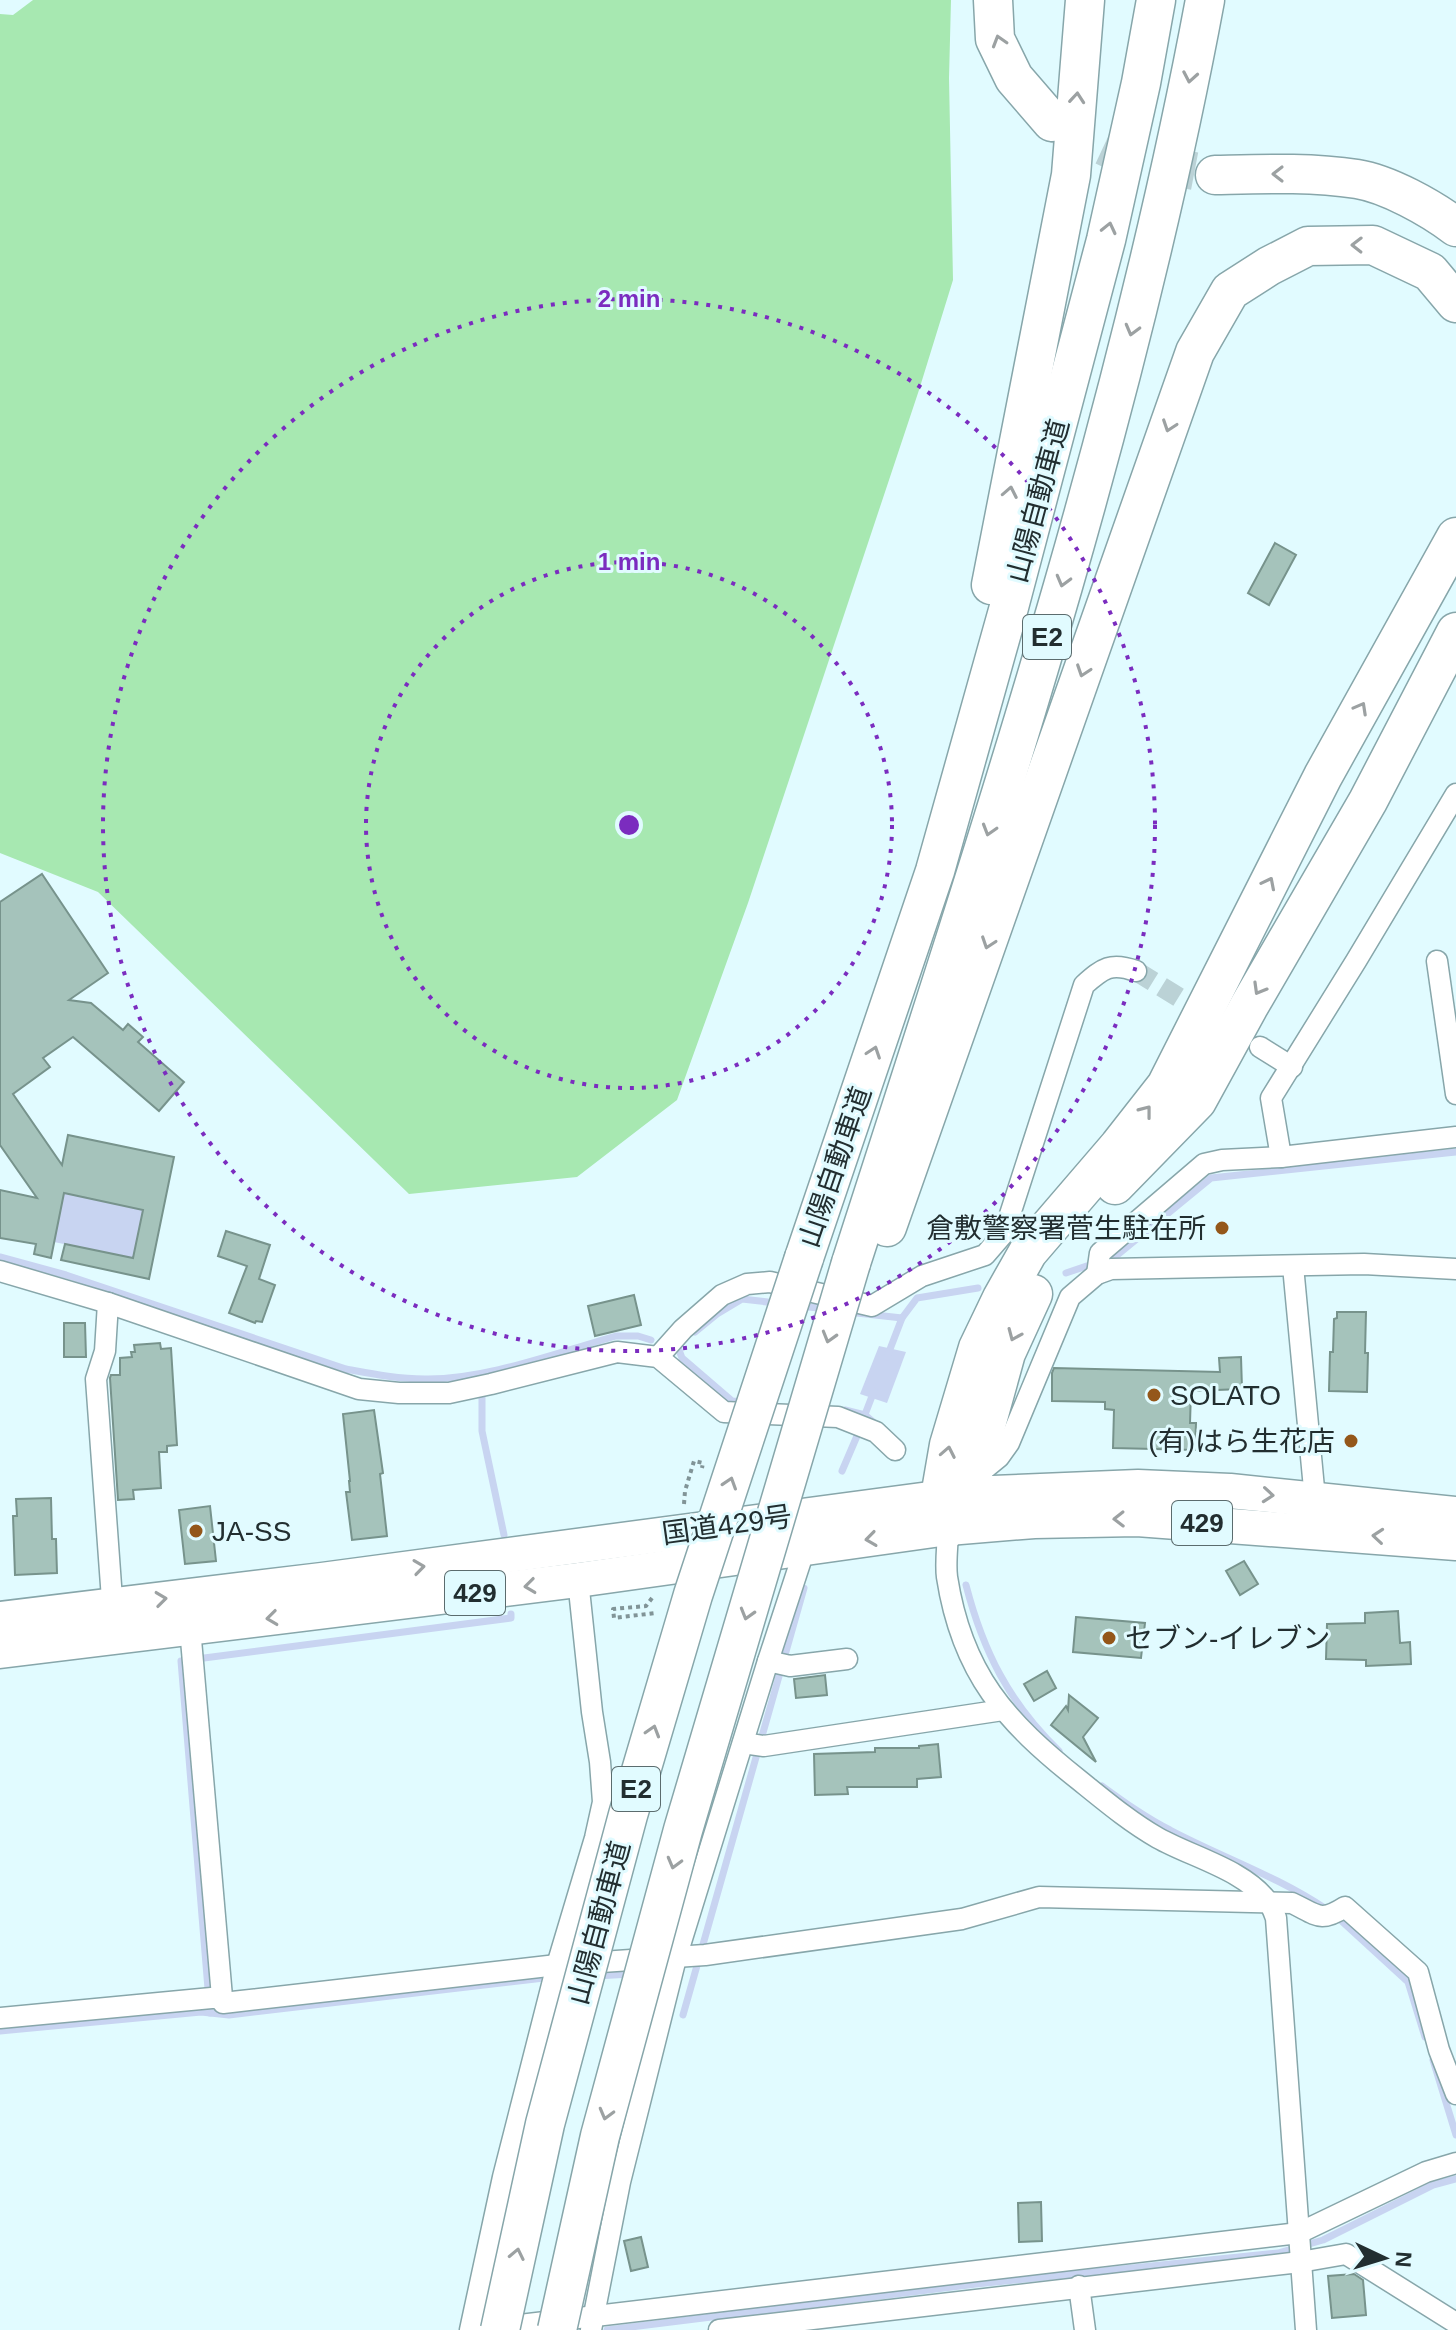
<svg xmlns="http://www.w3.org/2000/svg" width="1456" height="2330" viewBox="0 0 1456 2330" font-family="Arial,'Noto Sans JP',sans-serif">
	<rect width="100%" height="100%" fill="#e1fbff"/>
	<polygon fill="#a7e8b1" points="33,0 951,0 949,78 953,280 919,390 748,903 677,1100 577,1177 409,1194 98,892 0,853 0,14 13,15"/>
	<g fill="#c8d4f1">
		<polygon points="64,1193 143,1210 133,1258 54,1242"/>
		<polygon points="879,1346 906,1352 887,1403 860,1394"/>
	</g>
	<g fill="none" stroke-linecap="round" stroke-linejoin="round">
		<g stroke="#c8d4f1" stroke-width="7">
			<path d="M0,1257L66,1275L346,1369C373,1374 398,1379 425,1379C486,1380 558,1352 616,1336H638L651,1340"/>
			<polyline points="1066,1273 1116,1256 1211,1178 1456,1152"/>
			<polyline points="800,1306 827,1309"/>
			<polyline points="848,1312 902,1318 917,1298 978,1288"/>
			<polyline points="695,1332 717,1314 742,1299 776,1303"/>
			<polyline points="679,1350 682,1358 732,1401 745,1402"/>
			<polyline points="887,1357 902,1318"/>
			<polyline points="482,1393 482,1431 504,1535"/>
			<polyline points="845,1410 865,1415 873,1422"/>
			<polyline points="864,1417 874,1391"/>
			<polyline points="842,1471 860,1429"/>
			<path d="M966,1585C983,1651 1009,1703 1059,1751"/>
			<path d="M1102,1786C1124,1802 1146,1818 1170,1830C1221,1857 1277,1876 1326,1909"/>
			<polyline points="1336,1916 1408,1982 1425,2037"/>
			<polyline points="596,1976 631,1974"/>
			<polyline points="210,2013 181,1661 511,1618 511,1614"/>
			<polyline points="683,2015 804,1588"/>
			<polyline points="0,2031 201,2012 229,2015 544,1978"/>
			<polyline points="1433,2060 1456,2135"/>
			<polyline points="607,2330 976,2284 1278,2253 1323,2240 1433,2185 1456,2179"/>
		</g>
	</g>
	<g fill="#a5c3bb" stroke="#77938c" stroke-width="2">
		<polygon points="1275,543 1296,555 1269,605 1248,593"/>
		<polygon points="42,874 108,973 69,1000 91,1003 123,1030 128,1024 143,1037 138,1042 184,1082 159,1111 73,1037 43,1058 50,1067 13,1094 62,1165 68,1135 174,1157 149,1279 61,1260 65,1244 133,1258 143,1210 64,1193 51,1258 34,1254 36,1244 0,1238 0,1190 37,1198 0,1145 0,902"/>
		<polygon points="226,1231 270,1245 259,1279 275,1285 262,1322 256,1321 255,1323 229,1313 247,1266 218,1256"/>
		<polygon points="634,1295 641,1325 595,1336 588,1306"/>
		<polygon points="1337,1312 1366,1312 1365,1353 1368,1353 1367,1392 1329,1391 1330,1352 1333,1352 1334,1319 1337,1318"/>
		<polygon points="64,1323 85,1323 86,1357 64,1357"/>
		<polygon points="160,1343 161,1349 171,1348 177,1445 167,1446 167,1452 159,1452 161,1488 133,1490 134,1499 118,1500 110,1378 111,1375 120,1375 120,1358 132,1357 131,1352 135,1352 134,1345"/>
		<polygon points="1241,1357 1242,1389 1191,1391 1190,1423 1196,1423 1195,1450 1113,1448 1114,1410 1105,1409 1105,1402 1052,1401 1052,1373 1054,1368 1220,1372 1219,1358"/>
		<polygon points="374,1410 383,1473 380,1474 387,1536 352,1540 346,1492 350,1492 349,1481 350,1481 343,1414"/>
		<polygon points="51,1498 52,1539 56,1539 57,1573 15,1575 13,1516 17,1516 16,1499"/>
		<polygon points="210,1506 216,1561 185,1564 179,1510"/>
		<polygon points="1244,1561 1258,1584 1240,1595 1226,1571"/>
		<polygon points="1398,1611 1400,1643 1410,1642 1411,1664 1366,1666 1366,1660 1326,1659 1327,1624 1365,1623 1365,1613"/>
		<polygon points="1076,1617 1145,1623 1141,1658 1073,1652"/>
		<polygon points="1047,1671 1056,1688 1034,1701 1024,1684"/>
		<polygon points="825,1675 827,1695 796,1698 794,1679"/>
		<polygon points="1069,1695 1098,1718 1083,1737 1096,1762 1051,1725 1066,1706 1068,1710"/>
		<polygon points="938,1744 941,1777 917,1779 917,1787 847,1787 848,1794 815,1795 814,1754 875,1752 875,1748 919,1748 919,1746"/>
		<polygon points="1041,2202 1042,2241 1019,2242 1018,2203"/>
		<polygon points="641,2237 648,2267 631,2271 624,2241"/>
		<polygon points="1354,2274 1363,2280 1366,2315 1332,2318 1328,2276"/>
	</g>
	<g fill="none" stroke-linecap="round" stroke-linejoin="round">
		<polyline stroke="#bbd2d6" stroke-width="20" stroke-dasharray="20 10" stroke-linecap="butt" points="1136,971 1209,1016"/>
		<polyline stroke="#bbd2d6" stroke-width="38" stroke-dasharray="38 19" stroke-linecap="butt" points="1052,122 1131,159 1215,175"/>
		<g stroke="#87a6aa" stroke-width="23">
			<g id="minor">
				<polyline points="1456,794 1356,961 1271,1098 1281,1157 1456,1137"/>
				<polyline points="1437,961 1456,1094"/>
				<polyline points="1260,1047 1292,1067"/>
				<polyline points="1293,1266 1315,1499"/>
				<polyline points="0,1271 108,1303 359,1389 399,1393 449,1393 491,1384 617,1352 658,1357 724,1412 838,1417 876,1432 895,1450"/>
				<polyline points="1097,1274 1100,1253 1204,1164 1222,1160 1281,1157"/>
				<polyline points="108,1303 105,1351 96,1379 113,1613"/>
				<path d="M658,1357L683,1329L722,1295L747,1284L770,1282L872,1306L922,1276L985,1255L1004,1233L1084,985C1103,968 1111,962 1136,971"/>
				<polyline points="977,1475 999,1457 1009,1443 1070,1297 1097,1274 1111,1269 1364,1264 1456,1269"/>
				<path d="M948,1528C948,1544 945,1562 947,1577C962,1674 1006,1722 1079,1780C1105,1801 1130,1822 1158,1838C1192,1857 1245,1870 1268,1902C1272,1906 1274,1913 1276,1918L1306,2330"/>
				<polyline points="190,1628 222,1997"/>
				<polyline points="768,1661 790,1666 847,1659"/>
				<polyline points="743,1743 764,1746 1003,1710"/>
				<path d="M0,2018L222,1997L223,2003L557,1965L705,1955L962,1919L1039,1897L1292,1903C1317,1915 1320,1923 1345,1907L1418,1972L1439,2050L1456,2094"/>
				<polyline points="1079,2286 1085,2330"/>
				<polyline points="470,2330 503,2177 557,1965 595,1838 603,1802 600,1762 592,1712 578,1580"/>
				<polyline points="477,2330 1299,2233 1426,2172 1456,2163"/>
				<polyline points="591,2330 620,2182 676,1958 768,1661 805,1548"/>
				<polyline points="719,2330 1300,2262 1346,2254 1456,2323"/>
			</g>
		</g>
		<g stroke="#87a6aa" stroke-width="37">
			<g id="trunk">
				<polyline points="0,1619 322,1580 967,1494 1138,1487 1230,1491 1456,1514"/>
				<polyline points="0,1651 578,1580 948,1528 1034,1521 1137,1519 1456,1543"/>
			</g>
		</g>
		<g stroke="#87a6aa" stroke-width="41">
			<g id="motorway">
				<polyline points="993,0 995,39 1014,78 1052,122"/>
				<path d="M1215,175C1262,174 1310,172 1357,179C1388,184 1431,208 1456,227"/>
				<polyline points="991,585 1071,175 1085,0"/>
				<polyline points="1115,1185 1197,1101 1249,1006 1368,801 1456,632"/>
				<polyline points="887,1227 1195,352 1230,291 1269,266 1308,246 1373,245 1430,272 1456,303"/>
				<polyline points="804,1258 935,871 1009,607 1106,240 1141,83 1156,0"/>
				<path d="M851,1263C985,847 1125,430 1205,0"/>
				<polyline points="948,1528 940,1497 949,1445 978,1348 1002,1298 1028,1252 1119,1146 1166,1086 1323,776 1456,537"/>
				<polyline points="948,1528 967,1494 1006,1353 1033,1294"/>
			</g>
		</g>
		<g stroke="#819497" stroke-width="4" stroke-dasharray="4 4" stroke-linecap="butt">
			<polyline points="684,1504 685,1491 694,1461 703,1463 702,1468"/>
			<polyline points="652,1598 646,1606 613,1609 614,1618 655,1613"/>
		</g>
		<use href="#minor" stroke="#fff" stroke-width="20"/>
		<use href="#trunk" stroke="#fff" stroke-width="34"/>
		<use href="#motorway" stroke="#fff" stroke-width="38"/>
		<g stroke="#87a6aa" stroke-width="41" stroke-linecap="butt">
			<g id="motorway-bridge">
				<polyline points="500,2330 545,2124 628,1815 693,1595 804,1258"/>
				<polyline points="557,2330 600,2136 683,1830 851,1263"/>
			</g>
		</g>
		<use href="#motorway-bridge" stroke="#fff" stroke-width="38"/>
	</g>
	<defs><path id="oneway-chevron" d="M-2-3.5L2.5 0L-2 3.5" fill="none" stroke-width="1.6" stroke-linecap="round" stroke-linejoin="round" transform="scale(2)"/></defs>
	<g stroke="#9ca1a2">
		<use href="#oneway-chevron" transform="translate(999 41) rotate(-107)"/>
		<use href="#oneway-chevron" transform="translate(1190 77) rotate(100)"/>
		<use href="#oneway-chevron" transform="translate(1077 98) rotate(-85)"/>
		<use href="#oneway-chevron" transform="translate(1278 174) rotate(180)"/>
		<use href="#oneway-chevron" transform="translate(1109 228) rotate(-77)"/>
		<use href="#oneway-chevron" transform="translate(1357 245) rotate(-179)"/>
		<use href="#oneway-chevron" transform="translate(1132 330) rotate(105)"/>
		<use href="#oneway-chevron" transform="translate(1169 426) rotate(109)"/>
		<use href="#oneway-chevron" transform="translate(1010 492) rotate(-79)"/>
		<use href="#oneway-chevron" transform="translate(1063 581) rotate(105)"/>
		<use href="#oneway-chevron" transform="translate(1083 671) rotate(109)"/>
		<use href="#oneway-chevron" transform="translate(1361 708) rotate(-61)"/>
		<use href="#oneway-chevron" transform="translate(989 830) rotate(107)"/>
		<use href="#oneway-chevron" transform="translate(1269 883) rotate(-63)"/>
		<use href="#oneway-chevron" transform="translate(988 943) rotate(109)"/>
		<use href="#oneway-chevron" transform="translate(1259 989) rotate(120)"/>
		<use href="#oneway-chevron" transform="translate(874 1052) rotate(-71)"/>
		<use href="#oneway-chevron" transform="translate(1146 1111) rotate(-52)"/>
		<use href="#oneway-chevron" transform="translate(1014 1335) rotate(113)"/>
		<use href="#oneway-chevron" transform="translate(829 1337) rotate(106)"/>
		<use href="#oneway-chevron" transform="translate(948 1452) rotate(-79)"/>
		<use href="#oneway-chevron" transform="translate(730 1483) rotate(-72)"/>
		<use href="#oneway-chevron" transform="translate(1268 1495) rotate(5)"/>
		<use href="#oneway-chevron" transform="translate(1119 1519) rotate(179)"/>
		<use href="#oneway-chevron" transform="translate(1378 1536) rotate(-175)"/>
		<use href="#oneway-chevron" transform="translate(871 1539) rotate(172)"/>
		<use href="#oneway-chevron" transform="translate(419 1567) rotate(-8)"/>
		<use href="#oneway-chevron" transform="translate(530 1586) rotate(173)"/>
		<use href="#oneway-chevron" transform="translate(161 1599) rotate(-7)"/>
		<use href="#oneway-chevron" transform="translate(747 1614) rotate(106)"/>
		<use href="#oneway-chevron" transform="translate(272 1618) rotate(173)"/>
		<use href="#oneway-chevron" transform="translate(653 1731) rotate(-73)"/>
		<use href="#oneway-chevron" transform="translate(674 1863) rotate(105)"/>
		<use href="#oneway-chevron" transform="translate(606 2114) rotate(105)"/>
		<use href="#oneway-chevron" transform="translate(517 2254) rotate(-78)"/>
	</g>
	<g fill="none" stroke="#7b2cbf" stroke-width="4" stroke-dasharray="4 8">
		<circle cx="629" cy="825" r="263"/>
		<circle cx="629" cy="825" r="526"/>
	</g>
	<g fill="#94571a" stroke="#e1fbff" stroke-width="3">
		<circle cx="1222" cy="1228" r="8"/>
		<circle cx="1154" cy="1395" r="8"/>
		<circle cx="1351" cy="1441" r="8"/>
		<circle cx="196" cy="1531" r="8"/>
		<circle cx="1109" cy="1638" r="8"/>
	</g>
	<g text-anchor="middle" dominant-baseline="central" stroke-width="6" stroke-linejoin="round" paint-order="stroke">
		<g fill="#e1fbff" stroke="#5b6c6e" stroke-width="2">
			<rect x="1023" y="615" width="48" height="44" rx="6"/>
			<rect x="1172" y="1501" width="60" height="44" rx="6"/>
			<rect x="445" y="1571" width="60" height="44" rx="6"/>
			<rect x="612" y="1767" width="48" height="44" rx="6"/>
		</g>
		<g font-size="26" font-weight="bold" fill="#222e30">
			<text x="1047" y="637">E2</text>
			<text x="1202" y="1523">429</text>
			<text x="475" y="1593">429</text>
			<text x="636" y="1789">E2</text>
		</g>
		<g font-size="28" fill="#222e30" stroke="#e1fbff">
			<text transform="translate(1038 501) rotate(-75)">山陽自動車道</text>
			<text transform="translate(835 1167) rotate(-71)">山陽自動車道</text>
			<text transform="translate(727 1525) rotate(-8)">国道429号</text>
			<text transform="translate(599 1923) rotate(-75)">山陽自動車道</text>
		</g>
		<g font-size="28" fill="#222e30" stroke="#e1fbff" text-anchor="start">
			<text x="1206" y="1228" text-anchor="end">倉敷警察署菅生駐在所</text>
			<text x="1170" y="1395">SOLATO</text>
			<text x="1335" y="1441" text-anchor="end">(有)はら生花店</text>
			<text x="212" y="1531">JA-SS</text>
			<text x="1125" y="1638">セブン-イレブン</text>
		</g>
	</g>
	<circle cx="629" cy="825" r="12" fill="#7b2cbf" stroke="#e1fbff" stroke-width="4"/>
	<g font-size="24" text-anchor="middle" font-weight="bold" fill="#7b2cbf" stroke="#e1fbff" stroke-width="6" stroke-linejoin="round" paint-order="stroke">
		<text x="629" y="307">2 min</text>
		<text x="629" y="570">1 min</text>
	</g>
	<g transform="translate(1384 2258) rotate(94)" stroke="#e1fbff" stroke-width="6" paint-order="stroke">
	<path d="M0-6L14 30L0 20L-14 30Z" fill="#222e30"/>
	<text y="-12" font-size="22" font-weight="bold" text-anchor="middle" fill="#222e30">N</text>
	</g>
</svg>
